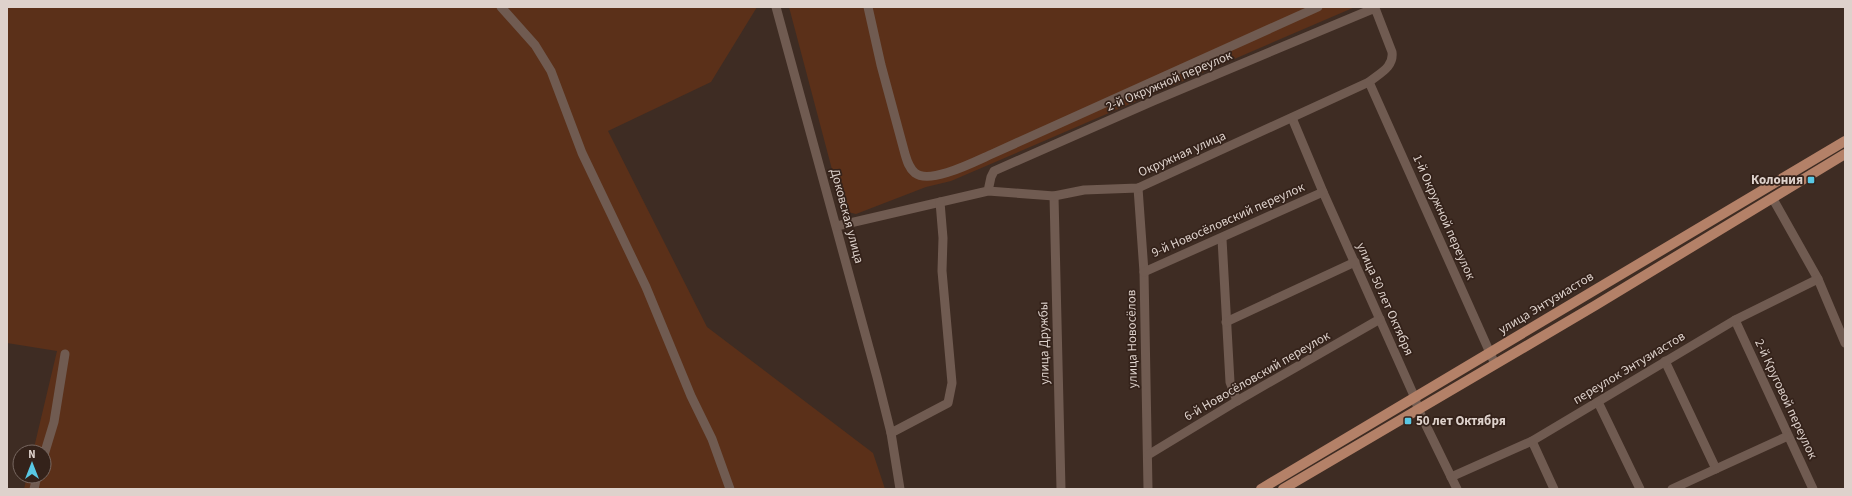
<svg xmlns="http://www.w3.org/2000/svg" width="1852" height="496" viewBox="0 0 1852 496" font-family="'Source Sans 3',sans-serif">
	<rect width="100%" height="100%" fill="#3e2c23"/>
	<g fill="#5b3019">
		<polygon points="7,7 757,7 711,82 608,131 707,327 873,453 885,489 24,489 27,476 44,476 44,452 33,452 57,351 7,343"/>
		<polygon points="789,7 1355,7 951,181 926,187 856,214 843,211"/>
	</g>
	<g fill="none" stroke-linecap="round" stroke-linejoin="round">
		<g stroke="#705b51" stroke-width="9">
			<polyline points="501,7 535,45 551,71 582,153 646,287 691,396 712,439 730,489"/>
			<polyline points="776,7 877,377 891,433 900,489"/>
			<path d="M868,7L881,65L905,154C907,161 909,168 915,173C930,185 976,161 992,154L1318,7"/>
			<polyline points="1369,82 1495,364"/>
			<polyline points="1292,118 1323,192 1415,398 1418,409 1457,489"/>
			<polyline points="1138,188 1144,272 1148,489"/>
			<polyline points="1054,196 1061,489"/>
			<polyline points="1773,199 1818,279 1845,343"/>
			<path d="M837,226L988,191L1054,196L1084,190L1138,188L1369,82C1380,73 1394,67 1392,52L1375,8L1153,101L994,171L991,177L988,191"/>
			<polyline points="1222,239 1230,382 1237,401"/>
			<polyline points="1144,272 1323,192"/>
			<polyline points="1735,320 1813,489"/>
			<polyline points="1226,322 1355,262"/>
			<polyline points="1665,361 1716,469"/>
			<polyline points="1598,402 1640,489"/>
			<polyline points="891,433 948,403 952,383 942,271 943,238 940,202"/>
			<polyline points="1532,441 1554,489"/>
			<polyline points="44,455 54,422 65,354"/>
			<polyline points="1148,455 1237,401 1380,319"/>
			<polyline points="1451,477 1532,441 1735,320 1818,279"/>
			<polyline points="34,489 37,476"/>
			<polyline points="1672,489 1788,436"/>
		</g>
		<g stroke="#b48168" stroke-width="10">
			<polyline points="1261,489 1845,141"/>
			<polyline points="1283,489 1596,305 1845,154"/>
		</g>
	</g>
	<g fill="#59c8e4" stroke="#34221a" stroke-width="1.5">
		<rect x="1807" y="176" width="8" height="8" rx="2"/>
		<rect x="1404" y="417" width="8" height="8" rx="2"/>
	</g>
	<g text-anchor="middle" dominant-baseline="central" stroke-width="3.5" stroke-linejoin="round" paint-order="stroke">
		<g font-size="13" fill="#ded2cc" stroke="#34221a">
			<text transform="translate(1169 81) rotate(-23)">2-й Окружной переулок</text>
			<text transform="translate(1182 154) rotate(-24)">Окружная улица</text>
			<text transform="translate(847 216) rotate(75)">Доковская улица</text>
			<text transform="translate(1444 217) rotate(66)">1-й Окружной переулок</text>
			<text transform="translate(1228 220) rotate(-24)">9-й Новосёловский переулок</text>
			<text transform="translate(1385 299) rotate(66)">улица 50 лет Октября</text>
			<text transform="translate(1546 303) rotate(-31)">улица Энтузиастов</text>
			<text transform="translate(1132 339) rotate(-91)">улица Новосёлов</text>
			<text transform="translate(1044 343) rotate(-91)">улица Дружбы</text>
			<text transform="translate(1629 368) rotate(-31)">переулок Энтузиастов</text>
			<text transform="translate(1257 376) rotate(-30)">6-й Новосёловский переулок</text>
			<text transform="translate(1786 399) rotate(65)">2-й Круговой переулок</text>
		</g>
		<g font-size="13" font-weight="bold" fill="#ded2cc" stroke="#34221a" text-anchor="end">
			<text x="1803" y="180">Колония</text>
			<text x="1416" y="421" text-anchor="start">50 лет Октября</text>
		</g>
	</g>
	<rect width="1852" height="496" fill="none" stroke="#ded2cc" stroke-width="16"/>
	<g transform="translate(32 464)"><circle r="19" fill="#34221a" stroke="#786861"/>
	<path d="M0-3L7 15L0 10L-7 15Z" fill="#59c8e4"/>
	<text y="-6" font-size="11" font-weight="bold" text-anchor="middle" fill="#ded2cc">N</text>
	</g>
</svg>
